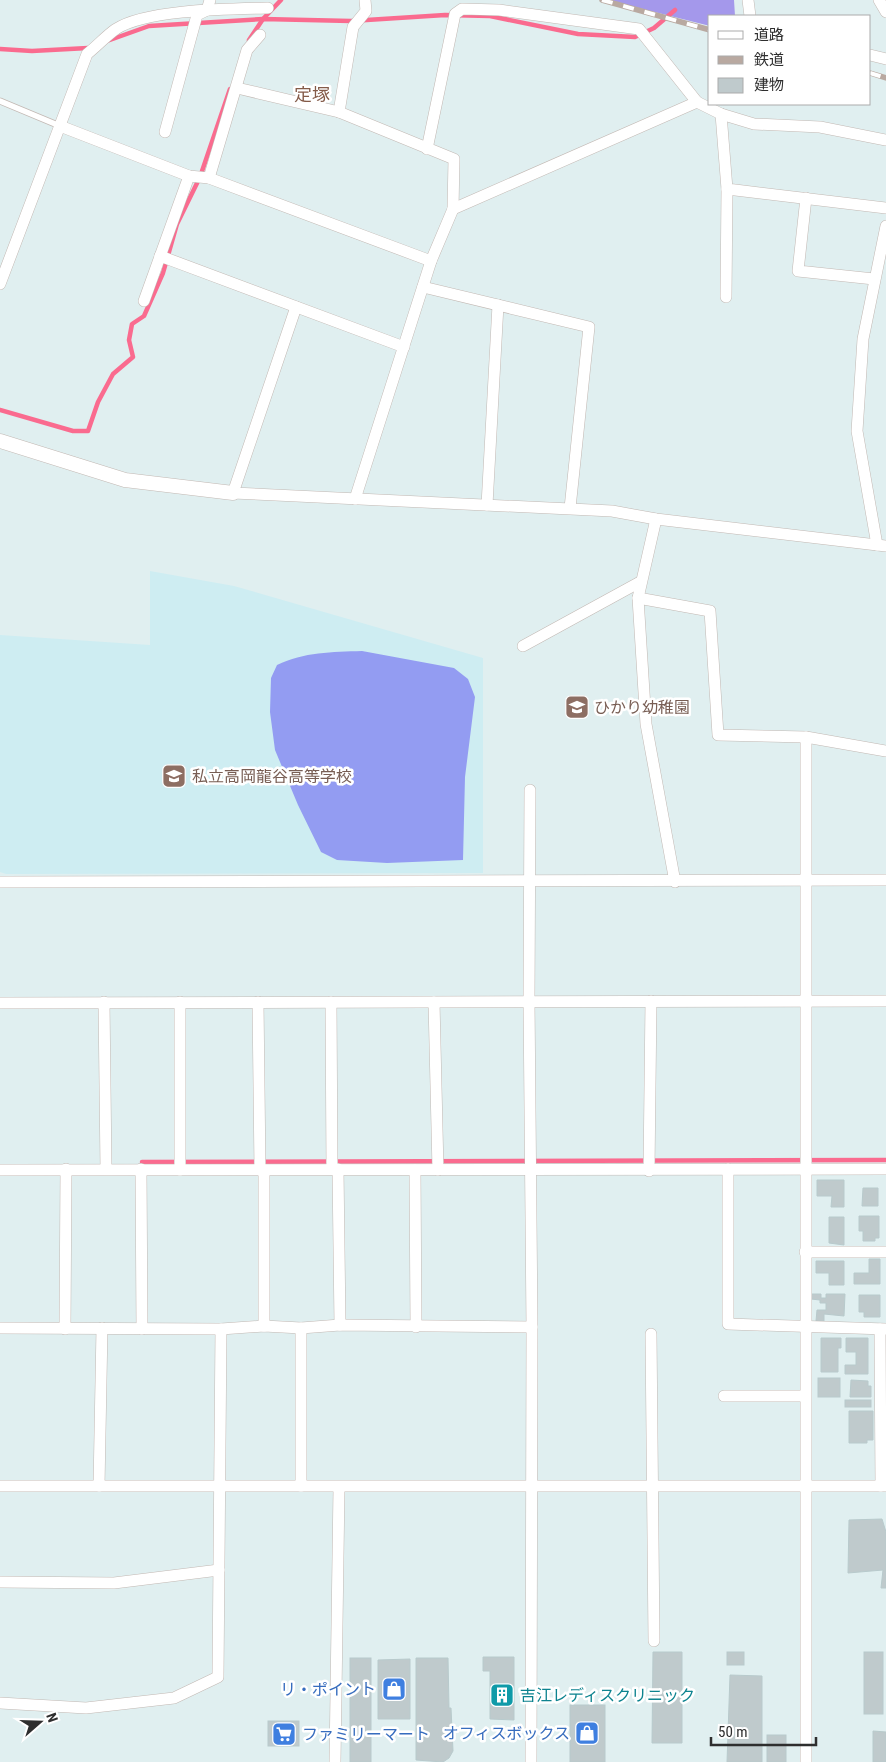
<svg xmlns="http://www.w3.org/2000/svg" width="886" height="1762" viewBox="0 0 886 1762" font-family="'Roboto Condensed','Noto Sans JP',sans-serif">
	<rect width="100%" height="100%" fill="#e0eff0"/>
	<polygon fill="#ceedf2" points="150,571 234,586 483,658 483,873 6,874 0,872 0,635 150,645"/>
	<polygon fill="#a498eb" points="607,0 734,0 735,16 710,16 710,26"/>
	<path fill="#939cf2" d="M362,651L454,668L468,679L475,697L465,777L463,860L387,863L337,860L321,852L298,805L275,750L270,712L271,678L277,665C304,652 332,652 362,651Z"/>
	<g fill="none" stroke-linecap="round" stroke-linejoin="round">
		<g stroke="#fa6b8f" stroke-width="4.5">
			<polyline points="249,40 263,19 281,0"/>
			<polyline points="107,41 149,26 263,19 351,21 445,15 490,16 578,34 635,37 654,28 675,10"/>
			<polyline points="0,49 32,51 88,48"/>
			<polyline points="0,410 73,431 88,431 98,402 113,374 133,357 129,340 132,324 144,316 163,273 177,224 200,177 230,89"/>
			<polyline points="142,1162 886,1160"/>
		</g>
	</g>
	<g fill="#bfcacc" stroke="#b8cacc">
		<polygon points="817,1180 844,1180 844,1207 831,1207 832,1196 817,1196"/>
		<polygon points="863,1188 878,1188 878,1206 862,1206"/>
		<polygon points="859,1216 879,1216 879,1238 875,1238 875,1241 863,1241 863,1231 859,1231"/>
		<polygon points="829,1217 844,1217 844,1245 829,1243"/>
		<polygon points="869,1259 880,1259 880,1284 854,1284 854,1273 869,1273"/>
		<polygon points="816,1261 844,1261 844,1285 829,1285 829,1273 816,1273"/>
		<polygon points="811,1294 821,1294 821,1298 826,1298 826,1294 845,1294 844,1316 824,1314 824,1321 816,1321 817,1310 826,1310 826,1303 820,1303 820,1300 811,1299"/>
		<polygon points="859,1295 880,1295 880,1317 864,1317 864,1312 859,1312"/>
		<polygon points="821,1338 841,1338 841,1348 838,1348 838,1372 821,1372"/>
		<polygon points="846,1338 868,1338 868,1374 845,1374 845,1365 856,1365 856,1352 846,1352"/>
		<rect x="818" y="1378" width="22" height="19"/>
		<polygon points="851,1380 868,1381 868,1386 871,1386 871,1397 850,1397"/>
		<rect x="845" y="1400" width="26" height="7"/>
		<polygon points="849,1411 873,1411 873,1440 867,1440 867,1443 849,1443"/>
		<polygon points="882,1519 886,1532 886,1588 881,1588 883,1570 848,1573 849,1520"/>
		<polygon points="653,1652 682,1652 682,1743 652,1743"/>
		<rect x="727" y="1652" width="17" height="13"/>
		<rect x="864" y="1652" width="19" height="62"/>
		<polygon points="483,1657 514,1657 514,1720 490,1719 490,1671 483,1671"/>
		<rect x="350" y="1658" width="21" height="104"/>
		<polygon points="416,1658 448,1658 449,1708 451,1708 453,1751 449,1758 443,1762 416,1760"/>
		<polygon points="410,1659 410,1719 378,1719 378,1660"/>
		<polygon points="730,1675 762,1676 762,1762 727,1762"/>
		<rect x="570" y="1705" width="35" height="57"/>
		<rect x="268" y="1721" width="31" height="25"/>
		<polygon points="873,1731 886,1732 886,1762 873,1762"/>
		<rect x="767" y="1735" width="19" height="27"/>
	</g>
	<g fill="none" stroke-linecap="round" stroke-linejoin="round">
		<g stroke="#c2b8b3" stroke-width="7">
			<polyline id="service" points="0,101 60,126"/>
		</g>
		<g stroke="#c2b8b3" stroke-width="12">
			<g id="minor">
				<polyline points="748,0 750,16"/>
				<polyline points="879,0 886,12"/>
				<polyline points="870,55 886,59"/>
				<polyline points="237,88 339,112 454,159 453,209"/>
				<polyline points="339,112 353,27 366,11 365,0"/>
				<polyline points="721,114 727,189 886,208"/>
				<polyline points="60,126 189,176 209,178 431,261"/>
				<polyline points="165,132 197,15 207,10 210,0"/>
				<polyline points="427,149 455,14 462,9 499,10 639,29 697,102"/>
				<polyline points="209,178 247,50 260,35"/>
				<polyline points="806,198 798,271 874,279"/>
				<polyline points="160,256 404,347"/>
				<path d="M0,284L87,54C97,46 106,36 116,29C147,9 231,9 268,8"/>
				<polyline points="423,287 589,327 570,508"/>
				<polyline points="726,297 727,189"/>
				<polyline points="144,301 189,176"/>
				<polyline points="296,307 233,493 612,511 656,519 886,546"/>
				<polyline points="355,499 431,261 453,209 697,102 721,114 754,124 820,127 886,140"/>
				<polyline points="487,505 498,305"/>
				<polyline points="656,519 638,598 646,724 675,882"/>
				<polyline points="877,545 857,431 863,339 886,226"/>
				<polyline points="638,598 710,611 718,735 806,737 886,751"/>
				<polyline points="523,646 640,582"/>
				<polyline points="530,790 529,1000 532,1327 531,1762"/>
				<polyline points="0,882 886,880"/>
				<polyline points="104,1002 106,1169"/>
				<polyline points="258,1002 260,1170"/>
				<polyline points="331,1002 332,1169"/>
				<polyline points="434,1002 438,1170"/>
				<polyline points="0,1003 886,1001"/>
				<polyline points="141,1169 142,1329"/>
				<polyline points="338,1169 340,1325"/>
				<polyline points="728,1169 728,1324 886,1329"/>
				<polyline points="0,1170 886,1169"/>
				<polyline points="180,1170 180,1002"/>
				<polyline points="264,1170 264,1326"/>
				<polyline points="415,1170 416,1327"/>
				<polyline points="649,1171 651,1001"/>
				<polyline points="805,1252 886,1252"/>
				<polyline points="0,1328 221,1329 264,1326 301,1328 340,1325 532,1327"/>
				<polyline points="301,1328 301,1486"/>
				<polyline points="65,1329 66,1169"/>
				<polyline points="880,1329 881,1486"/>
				<polyline points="651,1334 654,1641"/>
				<polyline points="724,1396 805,1396"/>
				<polyline points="0,1486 886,1486"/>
				<polyline points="99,1486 102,1328"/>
				<polyline points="0,1582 114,1583 219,1570"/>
				<polyline points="0,1703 86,1708 174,1698 218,1677 221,1329"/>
				<polyline points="335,1762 339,1488"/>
				<polyline points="806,1762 806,737"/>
			</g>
		</g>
		<g stroke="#c2b8b3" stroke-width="15">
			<polyline id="tertiary" points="0,441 125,480 233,493"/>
		</g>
		<use href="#service" stroke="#fff" stroke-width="5.5"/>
		<use href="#minor" stroke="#fff" stroke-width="11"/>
		<use href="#tertiary" stroke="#fff" stroke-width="14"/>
		<g stroke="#b9a9a1" stroke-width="5.5">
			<g id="rail">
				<polyline points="602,0 710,30"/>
				<polyline points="870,73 886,78"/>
			</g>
		</g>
		<use href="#rail" stroke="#fff" stroke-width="4" stroke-dasharray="11" stroke-linecap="butt"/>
	</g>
	<defs>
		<g id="school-square" transform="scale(1.25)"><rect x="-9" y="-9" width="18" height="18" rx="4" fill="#8d6e63" stroke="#fff"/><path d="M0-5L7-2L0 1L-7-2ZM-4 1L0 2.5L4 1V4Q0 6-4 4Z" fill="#fff"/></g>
		<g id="shop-square" transform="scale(1.25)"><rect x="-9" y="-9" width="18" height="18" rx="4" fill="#3f7fe0" stroke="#fff"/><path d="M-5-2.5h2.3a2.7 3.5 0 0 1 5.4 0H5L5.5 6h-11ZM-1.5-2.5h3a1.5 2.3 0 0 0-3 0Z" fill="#fff"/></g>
		<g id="building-square" transform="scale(1.25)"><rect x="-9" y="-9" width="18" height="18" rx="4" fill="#0f9aa8" stroke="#fff"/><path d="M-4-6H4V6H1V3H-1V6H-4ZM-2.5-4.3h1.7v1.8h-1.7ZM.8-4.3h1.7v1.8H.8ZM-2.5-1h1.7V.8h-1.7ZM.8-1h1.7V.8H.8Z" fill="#fff"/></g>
		<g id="supermarket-square" transform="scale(1.25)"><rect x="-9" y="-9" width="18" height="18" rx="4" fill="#3f7fe0" stroke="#fff"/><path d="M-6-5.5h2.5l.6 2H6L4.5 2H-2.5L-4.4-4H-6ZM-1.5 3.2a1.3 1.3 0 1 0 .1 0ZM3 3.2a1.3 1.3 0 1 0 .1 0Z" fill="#fff"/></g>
	</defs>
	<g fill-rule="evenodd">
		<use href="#school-square" x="577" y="707"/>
		<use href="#school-square" x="174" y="776"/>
		<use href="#shop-square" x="394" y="1689"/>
		<use href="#building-square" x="502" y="1695"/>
		<use href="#shop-square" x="587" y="1733"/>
		<use href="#supermarket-square" x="284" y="1734"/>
	</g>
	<g text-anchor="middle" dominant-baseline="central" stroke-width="5" stroke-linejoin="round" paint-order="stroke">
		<g font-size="16" fill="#785e54" stroke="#fff" text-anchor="start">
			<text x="594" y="707">ひかり幼稚園</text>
			<text x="192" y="776">私立高岡龍谷高等学校</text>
		</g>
		<g font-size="16" fill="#366cbe" stroke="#fff" text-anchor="end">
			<text x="376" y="1689">リ・ポイント</text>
			<text x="570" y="1733">オフィスボックス</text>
			<text x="302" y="1734" text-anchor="start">ファミリーマート</text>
		</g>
		<g font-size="16" fill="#0d838f" stroke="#fff" text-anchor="start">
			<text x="520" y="1695">吉江レディスクリニック</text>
		</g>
		<g font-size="18" fill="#845b49" stroke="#fff">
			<text x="312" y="94">定塚</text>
		</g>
	</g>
	<rect x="708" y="15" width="162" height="90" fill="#ffffff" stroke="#ababab"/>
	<rect x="718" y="31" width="25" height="8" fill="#ffffff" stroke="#ababab"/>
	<text x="754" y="40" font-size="15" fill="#2e2e2e">道路</text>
	<rect x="718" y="56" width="25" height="8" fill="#b9a9a1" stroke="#ababab"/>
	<text x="754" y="65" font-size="15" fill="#2e2e2e">鉄道</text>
	<rect x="718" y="78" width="25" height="15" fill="#bfcacc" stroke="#ababab"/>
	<text x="754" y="90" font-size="15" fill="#2e2e2e">建物</text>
	<g transform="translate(40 1722) rotate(70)" stroke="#ffffff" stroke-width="4" paint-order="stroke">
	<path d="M0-4L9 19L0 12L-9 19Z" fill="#2e2e2e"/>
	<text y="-8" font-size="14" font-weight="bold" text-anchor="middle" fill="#2e2e2e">N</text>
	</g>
	<path d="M711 1737v8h105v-8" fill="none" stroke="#2e2e2e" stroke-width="2.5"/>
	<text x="718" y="1737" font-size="15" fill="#2e2e2e" stroke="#ffffff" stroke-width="4" paint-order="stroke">50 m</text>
</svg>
